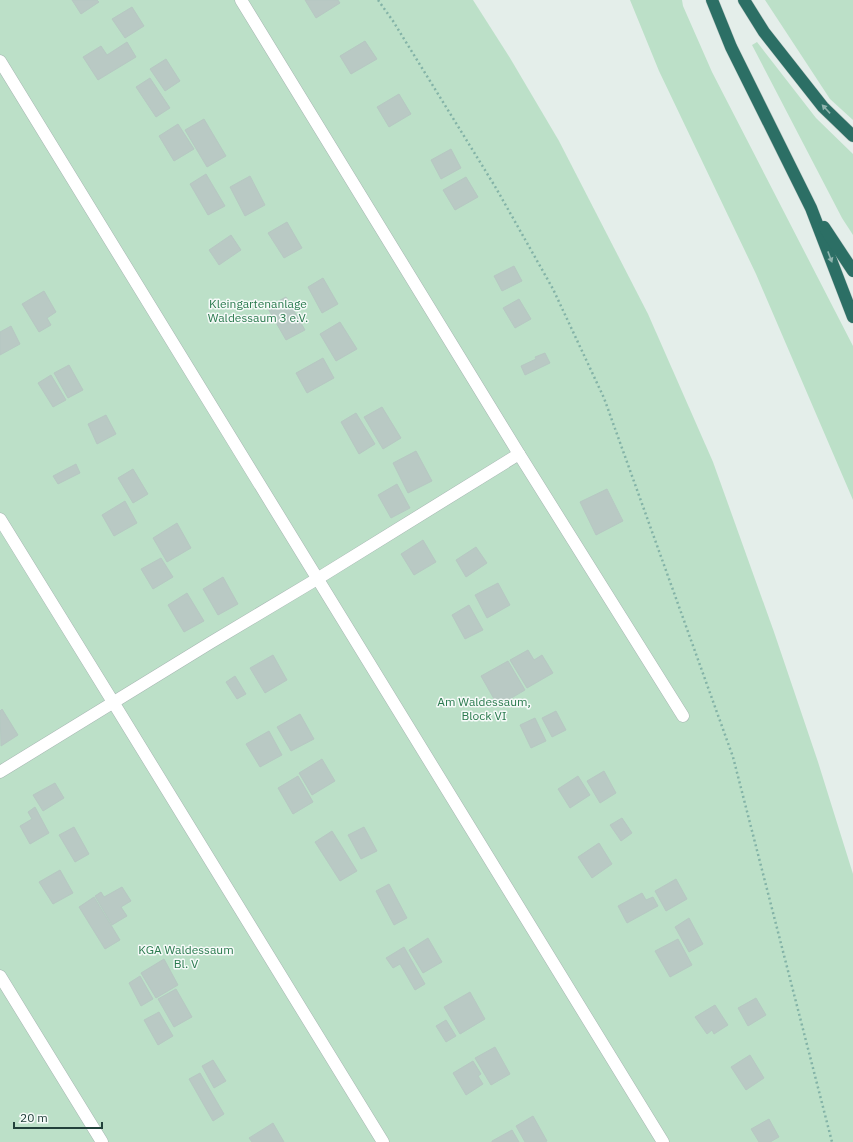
<svg xmlns="http://www.w3.org/2000/svg" width="853" height="1142" viewBox="0 0 853 1142" font-family="'IBM Plex Sans',sans-serif">
	<rect width="100%" height="100%" fill="#e4eeea"/>
	<g fill="#bce0c8">
		<polygon points="0,0 473,0 510,58 559,141 648,314 713,462 774,632 818,762 853,874 853,1142 0,1142"/>
		<polygon points="630,0 682,0 683,6 712,72 853,346 853,500 756,274 659,71"/>
		<polygon points="765,0 853,0 853,120 830,99"/>
		<polygon points="757,42 816,118 853,154 853,235 842,218 752,45"/>
	</g>
	<g fill="#b9c9c4" stroke="#b6c8c2">
		<polygon points="72,0 97,0 99,2 81,14"/>
		<polygon points="305,0 338,0 340,3 316,18"/>
		<polygon points="132,7 144,26 125,38 112,19"/>
		<polygon points="365,41 377,59 351,74 340,56"/>
		<polygon points="127,42 136,57 98,80 83,57 101,46 107,55"/>
		<polygon points="166,59 180,81 165,91 150,69"/>
		<polygon points="150,78 170,108 156,117 136,87"/>
		<polygon points="399,94 411,114 389,127 377,107"/>
		<polygon points="204,119 226,156 207,167 185,130"/>
		<polygon points="178,124 194,149 174,161 159,136"/>
		<polygon points="451,149 461,168 441,179 431,160"/>
		<polygon points="206,174 225,206 208,215 190,184"/>
		<polygon points="250,176 265,205 245,216 230,187"/>
		<polygon points="466,177 478,197 455,210 443,190"/>
		<polygon points="287,222 302,248 284,258 268,233"/>
		<polygon points="231,235 241,250 219,265 209,250"/>
		<polygon points="514,266 522,281 502,291 494,276"/>
		<polygon points="323,278 338,304 322,313 308,287"/>
		<polygon points="44,291 56,312 47,318 51,325 39,332 22,304"/>
		<polygon points="286,297 305,330 286,340 267,307"/>
		<polygon points="519,299 531,319 515,328 503,308"/>
		<polygon points="340,322 357,349 336,361 320,334"/>
		<polygon points="11,326 20,344 0,355 0,332"/>
		<polygon points="545,353 550,363 525,375 521,366 536,359 535,357"/>
		<polygon points="323,358 334,378 307,393 296,373"/>
		<polygon points="69,365 83,390 68,398 54,373"/>
		<polygon points="51,375 66,400 53,407 38,383"/>
		<polygon points="382,407 401,438 383,449 364,417"/>
		<polygon points="356,413 375,444 359,454 341,422"/>
		<polygon points="106,415 116,434 97,444 88,424"/>
		<polygon points="416,451 432,481 408,493 393,463"/>
		<polygon points="76,464 80,473 58,484 53,476"/>
		<polygon points="133,469 148,494 133,503 118,478"/>
		<polygon points="397,484 410,508 391,518 378,495"/>
		<polygon points="607,489 623,521 596,535 580,502"/>
		<polygon points="125,501 137,523 114,536 102,515"/>
		<polygon points="177,523 191,548 167,562 153,538"/>
		<polygon points="423,540 436,562 414,575 401,554"/>
		<polygon points="476,547 487,563 466,577 456,560"/>
		<polygon points="161,558 173,577 153,589 141,569"/>
		<polygon points="223,577 238,604 218,615 203,589"/>
		<polygon points="498,583 510,605 487,618 475,595"/>
		<polygon points="187,593 204,621 184,632 168,605"/>
		<polygon points="469,605 483,630 465,639 452,615"/>
		<polygon points="528,650 534,660 542,655 553,673 527,688 510,660"/>
		<polygon points="273,655 287,680 265,693 250,668"/>
		<polygon points="508,661 525,690 498,706 481,676"/>
		<polygon points="235,676 246,694 237,699 226,682"/>
		<polygon points="2,709 18,735 1,746 0,711"/>
		<polygon points="556,711 566,730 552,737 542,718"/>
		<polygon points="300,714 314,739 291,751 277,727"/>
		<polygon points="535,718 546,741 531,748 520,725"/>
		<polygon points="269,731 282,755 260,767 246,744"/>
		<polygon points="322,759 335,781 312,795 299,773"/>
		<polygon points="604,771 616,793 600,803 587,781"/>
		<polygon points="298,776 313,802 293,814 278,788"/>
		<polygon points="578,776 590,795 570,808 558,789"/>
		<polygon points="55,783 64,798 43,811 33,795"/>
		<polygon points="35,807 49,833 30,844 20,826 32,819 28,812"/>
		<polygon points="622,818 632,833 621,841 610,825"/>
		<polygon points="74,827 89,854 75,862 59,835"/>
		<polygon points="364,827 377,851 361,859 348,835"/>
		<polygon points="332,831 357,871 340,881 315,842"/>
		<polygon points="599,843 612,864 592,878 578,857"/>
		<polygon points="60,870 73,893 53,904 39,882"/>
		<polygon points="676,879 687,899 666,911 655,891"/>
		<polygon points="389,884 407,918 394,925 376,891"/>
		<polygon points="122,887 131,901 121,907 127,916 112,925 95,896 101,892 104,897"/>
		<polygon points="642,893 646,900 653,897 658,906 627,923 618,906"/>
		<polygon points="94,897 120,940 105,949 79,907"/>
		<polygon points="689,918 703,944 689,952 675,927"/>
		<polygon points="428,938 442,962 423,973 409,950"/>
		<polygon points="678,939 692,965 670,977 655,951"/>
		<polygon points="404,947 425,984 415,990 400,964 393,968 386,958"/>
		<polygon points="164,959 178,985 156,998 141,973"/>
		<polygon points="140,976 153,999 141,1006 129,983"/>
		<polygon points="176,989 192,1017 174,1027 158,999"/>
		<polygon points="470,992 485,1019 460,1034 444,1007"/>
		<polygon points="756,998 766,1015 748,1026 738,1008"/>
		<polygon points="715,1005 728,1025 714,1034 712,1030 707,1034 695,1017"/>
		<polygon points="159,1012 173,1036 158,1045 144,1020"/>
		<polygon points="446,1020 456,1036 446,1042 436,1026"/>
		<polygon points="495,1047 510,1074 491,1085 475,1058"/>
		<polygon points="750,1055 764,1078 746,1090 731,1067"/>
		<polygon points="213,1060 226,1081 214,1088 202,1066"/>
		<polygon points="473,1061 481,1074 478,1076 483,1084 466,1095 453,1073"/>
		<polygon points="200,1073 224,1114 213,1121 189,1079"/>
		<polygon points="533,1116 547,1141 545,1142 525,1142 516,1126"/>
		<polygon points="769,1119 779,1137 770,1142 759,1142 751,1129"/>
		<polygon points="273,1123 284,1142 252,1142 249,1138"/>
		<polygon points="512,1130 519,1142 492,1142 492,1141"/>
	</g>
	<g fill="none" stroke-linecap="round" stroke-linejoin="round">
		<g stroke="#a6b7b2" stroke-width="13">
			<g id="minor">
				<polyline points="241,0 519,454 683,716"/>
				<polyline points="0,61 663,1142"/>
				<polyline points="0,519 113,702 383,1142"/>
				<polyline points="0,772 210,643 317,579 519,454"/>
				<polyline points="0,976 102,1142"/>
			</g>
		</g>
		<g stroke="#c1cac8" stroke-width="13">
			<g id="highway">
				<polyline points="712,0 731,47 811,208 853,317"/>
				<polyline points="744,0 764,32 823,107 853,136"/>
				<polyline points="824,227 853,271"/>
			</g>
		</g>
		<polyline stroke="#83b3a7" stroke-width="2.5" stroke-dasharray="2 3" stroke-linecap="butt" points="378,0 393,21 496,188 553,289 604,398 733,757 832,1142"/>
		<use href="#minor" stroke="#fff" stroke-width="12"/>
		<use href="#highway" stroke="#2c6f65" stroke-width="12"/>
	</g>
	<defs><path id="oneway-solid" d="M-6-.8H1V-3.2L6.5 0L1 3.2V.8H-6Z"/></defs>
	<g fill="#90b4ae">
		<use href="#oneway-solid" transform="translate(826 109) rotate(-133)"/>
		<use href="#oneway-solid" transform="translate(830 257) rotate(69)"/>
	</g>
	<g text-anchor="middle" dominant-baseline="central" stroke-width="3" stroke-linejoin="round" paint-order="stroke">
		<g font-size="12" fill="#2a7a4e" stroke="#f5faf8">
			<text x="258" y="303">Kleingartenanlage<tspan x="258" dy="14">Waldessaum 3 e.V.</tspan></text>
			<text x="484" y="701">Am Waldessaum,<tspan x="484" dy="14">Block VI</tspan></text>
			<text x="186" y="949">KGA Waldessaum<tspan x="186" dy="14">Bl. V</tspan></text>
		</g>
	</g>
	<path d="M14 1122v6h88v-6" fill="none" stroke="#22413b" stroke-width="2"/>
	<text x="20" y="1122" font-size="12" fill="#22413b" stroke="#f5faf8" stroke-width="3" paint-order="stroke">20 m</text>
</svg>
